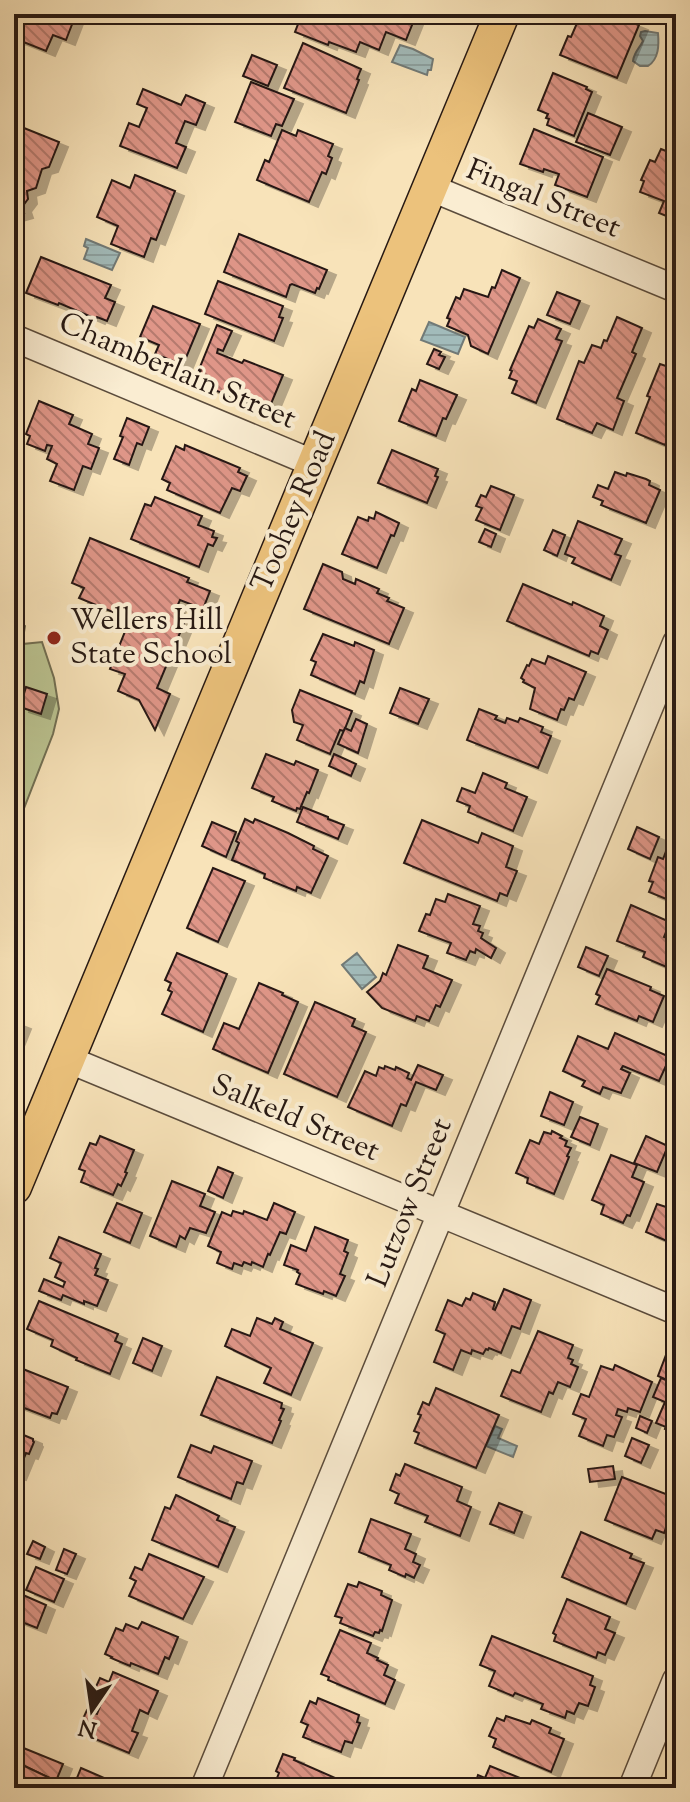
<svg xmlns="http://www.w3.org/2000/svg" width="690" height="1802" viewBox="0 0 690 1802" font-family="'Sorts Mill Goudy',serif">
	<defs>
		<pattern id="water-rules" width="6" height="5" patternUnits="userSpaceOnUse" patternTransform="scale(2)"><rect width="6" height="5" fill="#a2bbba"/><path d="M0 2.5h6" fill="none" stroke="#8ca09f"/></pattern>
		<pattern id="building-back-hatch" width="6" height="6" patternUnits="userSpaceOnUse" patternTransform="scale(2)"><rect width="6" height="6" fill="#df9688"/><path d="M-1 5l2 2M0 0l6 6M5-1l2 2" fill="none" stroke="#b57a6e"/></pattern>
		<filter id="shadow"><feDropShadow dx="9" dy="5" stdDeviation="0" flood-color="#0004"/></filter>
	</defs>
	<rect width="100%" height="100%" fill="#f8e3b9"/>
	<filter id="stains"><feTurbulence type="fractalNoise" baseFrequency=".0025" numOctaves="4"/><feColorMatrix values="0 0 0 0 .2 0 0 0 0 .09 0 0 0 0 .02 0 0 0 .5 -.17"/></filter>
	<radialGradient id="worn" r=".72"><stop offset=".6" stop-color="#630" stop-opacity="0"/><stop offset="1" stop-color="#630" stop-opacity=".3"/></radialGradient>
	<polygon fill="#bbc491" stroke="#716e52" stroke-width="2" points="14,620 25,626 22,644 42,642 54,678 59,709 53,734 14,834"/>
	<g fill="url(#water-rules)" stroke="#717a77" stroke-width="2">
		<path d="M645,31L658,33C659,45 659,59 648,66H640L633,61C634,52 639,49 643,41L640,36L641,32Z"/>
		<polygon points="400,45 413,49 433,59 431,70 428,70 427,75 392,62"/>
		<polygon points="86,239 120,253 112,270 84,259 88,248 84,246"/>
		<polygon points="429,322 465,337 458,354 421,340"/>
		<polygon points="357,953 376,977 362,989 342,965"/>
		<polygon points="495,1426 502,1429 498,1438 517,1446 513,1457 486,1446"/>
	</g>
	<g fill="url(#building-back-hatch)" stroke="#271913" stroke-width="2" filter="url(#shadow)">
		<polygon points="14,14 76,14 66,40 53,35 46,51 16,39 14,43"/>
		<polygon points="302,14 385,14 391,17 392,14 398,14 414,20 406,40 386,32 379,50 360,42 356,52 329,42 328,45 295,32"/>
		<polygon points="561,14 617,14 619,17 639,25 617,78 560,55 568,36 571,37 578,21"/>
		<polygon points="303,43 361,69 357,79 359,80 346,113 284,88"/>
		<polygon points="252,55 277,65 268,86 243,76"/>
		<polygon points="553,73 587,87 586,89 592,92 574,136 547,125 549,119 546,118 548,114 538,110"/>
		<polygon points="251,82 294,99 282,126 276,124 271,136 235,122"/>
		<polygon points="143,89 181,105 186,95 205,103 196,125 185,121 176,143 186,147 177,168 120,146 129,123 139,127 147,108 137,104"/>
		<polygon points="588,113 622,127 610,155 576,142"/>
		<polygon points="14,124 59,142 49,167 42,169 36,188 27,191 28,199 22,207 24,213 14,216"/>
		<polygon points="534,129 603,157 587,197 555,185 559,174 544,169 543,172 520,164"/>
		<polygon points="282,130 296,136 298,130 333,144 328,156 332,158 326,174 322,172 309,202 257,180 265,160 269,162"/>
		<polygon points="661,149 676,155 676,220 659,213 664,201 640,192 644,181 641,180 650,160 655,162"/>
		<polygon points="135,175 175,191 156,240 151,238 144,257 111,244 118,226 97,217 112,180 130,188"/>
		<polygon points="239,234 327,270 319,289 317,288 315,293 292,284 290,285 286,297 224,272"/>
		<polygon points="41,257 111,285 105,298 115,302 107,321 97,317 96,319 59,303 58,305 26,293"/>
		<polygon points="502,270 520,278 488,354 471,346 468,335 447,326 450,319 447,318 456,297 460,299 464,289 488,297 492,287 495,288"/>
		<polygon points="218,281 283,306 279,317 283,318 274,341 205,314"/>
		<polygon points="557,292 580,301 570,324 547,315"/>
		<polygon points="153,306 200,324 183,365 155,354 159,345 140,337"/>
		<polygon points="617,317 642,328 632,352 636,354 617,398 624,401 613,430 597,423 592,433 557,419 579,361 584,363 592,345 601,348 604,340 607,341"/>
		<polygon points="538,319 561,329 556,339 562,341 536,403 512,393 517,381 509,378 512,371 510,370 529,326 534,328"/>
		<polygon points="217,325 232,331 223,351 218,349 217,353 242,363 244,360 283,375 268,411 194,382"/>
		<polygon points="434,349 441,352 439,355 445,357 439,369 427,364"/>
		<polygon points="674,362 676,363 676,421 665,445 636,433 650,397 647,396 660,364 672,368"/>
		<polygon points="420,380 457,395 446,419 443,418 436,436 399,421 412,389 416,391"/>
		<polygon points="39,401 73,415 69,424 92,434 88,444 99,448 91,469 83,466 74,490 50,481 57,464 47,459 52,446 47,445 45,451 27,444 30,436 26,434"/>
		<polygon points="127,418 149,427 142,445 137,443 129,465 114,459 123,437 120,436"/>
		<polygon points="185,445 240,468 238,472 247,476 240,491 232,488 220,513 167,490 170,483 162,479 176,446 184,450"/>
		<polygon points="392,450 438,469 435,476 438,477 427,503 378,483"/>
		<polygon points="615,472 626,476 627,473 646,479 650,481 649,485 660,490 646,523 601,505 603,501 593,497 598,485 608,489"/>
		<polygon points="491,486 514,495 500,530 476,520 482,508 476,506 481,495 486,497"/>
		<polygon points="155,497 202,516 198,525 214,531 212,537 217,538 213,546 208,544 199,567 131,539 145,504 151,506"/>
		<polygon points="376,512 399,523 394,536 391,535 377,568 342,554 358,517 368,521 369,517 374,519"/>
		<polygon points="578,521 622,539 615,554 621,556 611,580 572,563 575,558 565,554"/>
		<polygon points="485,529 496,534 491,547 479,542"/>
		<polygon points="553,530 565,535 557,556 544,550"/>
		<polygon points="90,538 189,578 187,582 210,591 203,609 180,600 175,611 187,616 157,688 170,694 155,730 139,700 118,691 125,674 110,669 130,619 79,598 84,588 72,583"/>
		<polygon points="323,564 342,572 343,579 355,584 356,579 379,589 377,593 389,598 387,601 404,608 389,644 304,609"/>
		<polygon points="523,584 572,605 573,602 604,616 600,626 608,630 598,654 591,651 589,656 507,621"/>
		<polygon points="323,634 354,646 355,642 374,650 364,683 360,681 355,694 311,675 316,662 311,660"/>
		<polygon points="548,656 586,672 574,700 569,698 564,710 561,709 557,720 530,709 535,688 523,682 524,680 521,678 527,665 529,666 532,659 545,664"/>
		<polygon points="26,687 47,694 41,714 20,707"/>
		<polygon points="400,688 429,699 418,724 390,713"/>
		<polygon points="300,690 352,711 344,731 340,730 330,754 297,740 303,725 294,722 292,710"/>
		<polygon points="479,709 497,716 495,719 505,723 507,718 518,722 520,718 543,727 541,732 551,736 538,768 467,740"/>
		<polygon points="356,719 367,724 358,753 338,744 345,728 351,731"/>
		<polygon points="266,754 294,765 296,761 318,770 309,793 307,792 300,809 297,808 296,811 272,801 274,797 252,788"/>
		<polygon points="334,754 356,764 351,776 329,766"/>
		<polygon points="483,773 507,783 505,788 527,797 513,831 468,812 470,806 457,801 462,788 475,793"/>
		<polygon points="303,807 328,817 328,819 344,825 338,839 297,822"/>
		<polygon points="245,819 253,823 255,819 288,833 314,846 313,849 328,856 311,893 297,887 296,891 264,878 265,874 232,860 239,843 236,841"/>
		<polygon points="422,820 478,843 482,833 513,846 506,867 517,871 507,896 500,893 497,901 404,863"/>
		<polygon points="212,822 236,832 226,857 202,846"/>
		<polygon points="637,827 659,837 650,859 628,849"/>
		<polygon points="668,846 676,849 676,903 649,892 653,882 649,881 658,857 663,859"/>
		<polygon points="213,868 245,881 218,942 187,928"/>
		<polygon points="448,894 480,906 473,924 480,926 478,931 483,933 481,938 496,948 491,958 476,949 475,953 470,951 466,960 447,953 451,943 419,931 426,914 430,915 436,899 445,902"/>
		<polygon points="631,905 670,922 664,937 676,942 676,971 643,957 645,952 617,941"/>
		<polygon points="398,945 428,956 423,968 452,980 440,1007 436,1005 429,1021 417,1016 415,1021 382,1008 367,992 380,981 383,973 386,975"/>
		<polygon points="586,947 608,956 599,976 578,967"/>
		<polygon points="177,953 227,974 203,1032 162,1014 172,992 168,990 171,983 165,980"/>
		<polygon points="607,969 651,987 650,990 664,996 653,1022 639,1016 637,1021 596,1004 600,996 596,994"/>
		<polygon points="259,983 283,993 282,995 298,1002 268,1073 213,1049 224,1023 239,1029"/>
		<polygon points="315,1002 355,1019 352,1026 366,1032 337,1097 284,1074"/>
		<polygon points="14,1021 22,1024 14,1044"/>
		<polygon points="615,1033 670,1057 659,1081 623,1066 621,1069 630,1073 621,1093 603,1087 600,1094 582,1086 585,1081 563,1071 578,1036 608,1049"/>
		<polygon points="418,1065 443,1075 436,1090 416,1082 406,1106 401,1104 392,1126 348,1107 365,1071 376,1076 379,1067 384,1069 385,1066 395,1070 396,1067 409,1073 407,1078 411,1080"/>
		<polygon points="550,1092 573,1102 564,1125 541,1116"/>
		<polygon points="580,1117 598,1124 590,1145 571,1137"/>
		<polygon points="552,1131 562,1136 560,1138 567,1141 565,1146 571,1148 567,1156 569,1157 554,1194 527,1183 528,1178 516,1173 530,1140 539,1144 544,1132 551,1134"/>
		<polygon points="100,1136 134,1150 125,1172 127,1173 121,1186 118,1184 113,1195 81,1182 85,1171 79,1169 90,1143 96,1145"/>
		<polygon points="646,1136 668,1146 657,1172 634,1163"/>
		<polygon points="611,1155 637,1165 632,1177 644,1182 630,1216 627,1215 623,1223 601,1214 604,1205 592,1200"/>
		<polygon points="218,1167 233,1173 223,1198 208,1191"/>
		<polygon points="172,1181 205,1194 200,1206 215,1212 206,1233 190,1228 185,1239 180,1236 176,1247 150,1236"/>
		<polygon points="676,1183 676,1245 646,1232 657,1204 666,1207"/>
		<polygon points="117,1203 142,1213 130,1243 104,1232"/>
		<polygon points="274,1203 295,1212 286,1234 280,1232 270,1255 268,1254 263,1267 252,1262 251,1265 244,1262 242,1266 234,1263 232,1269 217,1263 221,1252 208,1246 222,1212 231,1216 233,1211 243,1214 244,1211 267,1220"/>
		<polygon points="315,1227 348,1240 344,1251 348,1253 340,1274 345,1276 336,1296 324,1291 323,1294 296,1284 300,1274 297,1272 298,1270 284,1265 291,1245 306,1251"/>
		<polygon points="59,1237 101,1254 95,1268 98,1269 95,1275 108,1280 97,1306 84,1301 84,1304 63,1295 61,1300 39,1291 44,1279 63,1287 65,1282 55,1277 61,1263 50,1258"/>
		<polygon points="504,1289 531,1300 520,1329 512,1326 501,1353 489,1348 488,1350 486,1349 483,1354 472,1350 471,1354 461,1350 453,1370 434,1362 445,1334 436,1330 448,1300 462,1306 466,1298 470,1300 473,1293 495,1302 493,1309 495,1310"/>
		<polygon points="39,1301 118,1334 115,1341 122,1344 110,1374 76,1360 77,1358 51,1346 53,1340 27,1329"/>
		<polygon points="257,1318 272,1324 275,1318 283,1322 280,1329 313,1343 291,1395 264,1383 271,1368 225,1346 232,1329 250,1336"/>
		<polygon points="538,1331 573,1345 568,1358 573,1360 571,1364 578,1367 570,1387 558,1382 553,1394 549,1392 541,1412 501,1396 512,1370 520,1373"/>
		<polygon points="143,1338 162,1346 152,1371 133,1363"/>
		<polygon points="666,1355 676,1360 676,1365 669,1381 658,1376"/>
		<polygon points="615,1365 652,1382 640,1412 628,1408 627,1412 618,1409 616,1415 622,1417 614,1437 607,1435 603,1446 579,1436 586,1419 573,1414 581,1394 589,1397 601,1366 613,1370"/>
		<polygon points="18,1367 68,1387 57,1414 52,1413 50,1418 14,1404 14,1377"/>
		<polygon points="217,1377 282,1403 281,1408 284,1409 279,1420 281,1421 272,1443 201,1415"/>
		<polygon points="661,1378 673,1383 674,1379 676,1380 676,1433 665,1429 666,1427 656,1423 665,1402 653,1397"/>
		<polygon points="436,1388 499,1415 476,1468 415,1443 419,1433 414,1431 421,1415 418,1414 423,1402 429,1405"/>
		<polygon points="640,1416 652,1421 647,1433 636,1428"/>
		<polygon points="14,1431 33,1439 33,1441 34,1442 29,1454 26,1453 17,1475 14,1474"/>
		<polygon points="632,1438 649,1445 641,1463 625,1456"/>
		<polygon points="191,1445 211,1453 214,1446 252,1461 243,1484 237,1482 231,1499 178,1477"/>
		<polygon points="405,1464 462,1487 457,1501 471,1507 460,1536 425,1522 428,1516 395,1503 399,1494 390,1490 396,1474 400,1476"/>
		<polygon points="613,1466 615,1479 590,1482 588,1469"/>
		<polygon points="622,1477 671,1496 668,1505 674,1507 664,1533 656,1530 652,1539 605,1520"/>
		<polygon points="672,1481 676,1482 676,1498 667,1494"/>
		<polygon points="176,1495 219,1516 217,1520 235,1527 218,1567 152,1540 165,1507 170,1509"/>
		<polygon points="499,1503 522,1512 514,1533 490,1524"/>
		<polygon points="371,1519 411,1534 405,1549 416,1554 413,1562 420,1565 414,1578 406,1574 405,1577 389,1570 391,1565 359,1552"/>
		<polygon points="581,1532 632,1554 630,1558 644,1563 626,1604 562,1577"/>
		<polygon points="33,1541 45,1547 40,1559 27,1554"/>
		<polygon points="64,1549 76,1554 67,1574 56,1570"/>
		<polygon points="149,1554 204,1577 183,1619 129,1596 136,1581 130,1578 135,1567 142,1570"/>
		<polygon points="36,1567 64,1579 54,1602 26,1590"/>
		<polygon points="359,1582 382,1591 381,1595 392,1600 382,1631 380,1630 379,1633 375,1632 373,1636 340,1623 342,1618 335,1616 348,1584 357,1587"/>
		<polygon points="23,1595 46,1605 37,1628 14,1619"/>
		<polygon points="567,1599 610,1617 605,1629 615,1633 605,1655 598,1652 596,1658 554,1641 556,1635 553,1633"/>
		<polygon points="142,1622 178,1637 169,1659 165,1657 158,1674 131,1663 130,1666 111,1658 112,1657 105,1654 116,1628 123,1631 126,1624 138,1629"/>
		<polygon points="340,1630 371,1643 367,1653 378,1658 377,1660 388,1665 384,1675 395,1680 385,1704 328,1680 329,1677 321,1674"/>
		<polygon points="492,1636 593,1676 590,1685 595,1687 588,1706 579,1703 574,1714 567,1711 565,1718 541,1709 543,1704 515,1693 513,1696 489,1686 495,1671 480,1665"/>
		<polygon points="113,1672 158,1691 148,1714 140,1710 132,1731 138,1733 129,1753 88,1736 93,1726 82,1721 87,1710 97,1714 104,1696 94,1691 100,1678 109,1682"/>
		<polygon points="318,1698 359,1715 357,1722 360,1723 352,1743 345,1741 341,1752 303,1737 308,1725 301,1722 310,1701 316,1704"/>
		<polygon points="506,1716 530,1724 532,1720 551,1728 549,1733 564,1739 551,1772 493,1747 496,1739 489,1736 497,1718 504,1721"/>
		<polygon points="21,1747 63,1764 56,1781 16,1762"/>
		<polygon points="283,1754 295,1758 294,1760 342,1781 341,1783 354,1788 273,1788 279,1773 276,1771"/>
		<polygon points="14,1761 58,1782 55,1788 14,1788"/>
		<polygon points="490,1766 540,1786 539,1788 474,1788 478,1775 485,1778"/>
		<polygon points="81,1768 125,1787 124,1788 73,1788"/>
	</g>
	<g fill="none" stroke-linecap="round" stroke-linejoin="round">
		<g stroke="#5b4c3c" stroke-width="29">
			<g id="minor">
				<polyline points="429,187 676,289"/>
				<polyline points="14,338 315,464"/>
				<polyline points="67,1059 676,1311"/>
				<polyline points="204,1788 676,643"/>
				<polyline points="632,1788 676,1680"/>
			</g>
		</g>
		<g stroke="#271913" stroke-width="37">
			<polyline id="major" points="14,1187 502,14"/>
		</g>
		<use href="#minor" stroke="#faedd2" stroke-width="26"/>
		<use href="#major" stroke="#ecc27c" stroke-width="34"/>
	</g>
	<circle fill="#8f2418" stroke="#faedd2" stroke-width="3" cx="54" cy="638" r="8"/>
	<g text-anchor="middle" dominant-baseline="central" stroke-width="8" stroke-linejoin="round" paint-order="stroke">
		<g font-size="30" fill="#271913" stroke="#faedd2">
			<text transform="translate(543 200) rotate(22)">Fingal Street</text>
			<text transform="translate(177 372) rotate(23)">Chamberlain Street</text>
			<text transform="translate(295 512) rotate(-67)">Toohey Road</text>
			<text transform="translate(295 1119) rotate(23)">Salkeld Street</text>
			<text transform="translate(411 1203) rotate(-68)">Lutzow Street</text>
		</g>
		<g font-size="30" fill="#271913" stroke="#faedd2" text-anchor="start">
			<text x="70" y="621">Wellers Hill<tspan x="70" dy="34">State School</tspan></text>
		</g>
	</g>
	<rect width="690" height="1802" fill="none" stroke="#f8e3b9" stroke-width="48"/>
	<rect x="16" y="16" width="658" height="1770" fill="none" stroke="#271913" stroke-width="4"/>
	<rect x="24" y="24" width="642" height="1754" fill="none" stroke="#271913" stroke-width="2"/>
	<g transform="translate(92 1710) rotate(193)" stroke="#faedd2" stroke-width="6" paint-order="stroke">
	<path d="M0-6L14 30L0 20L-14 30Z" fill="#271913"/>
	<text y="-12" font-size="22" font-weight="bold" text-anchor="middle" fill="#271913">N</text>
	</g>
	<rect width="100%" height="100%" filter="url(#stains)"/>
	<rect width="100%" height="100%" fill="url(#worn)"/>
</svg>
